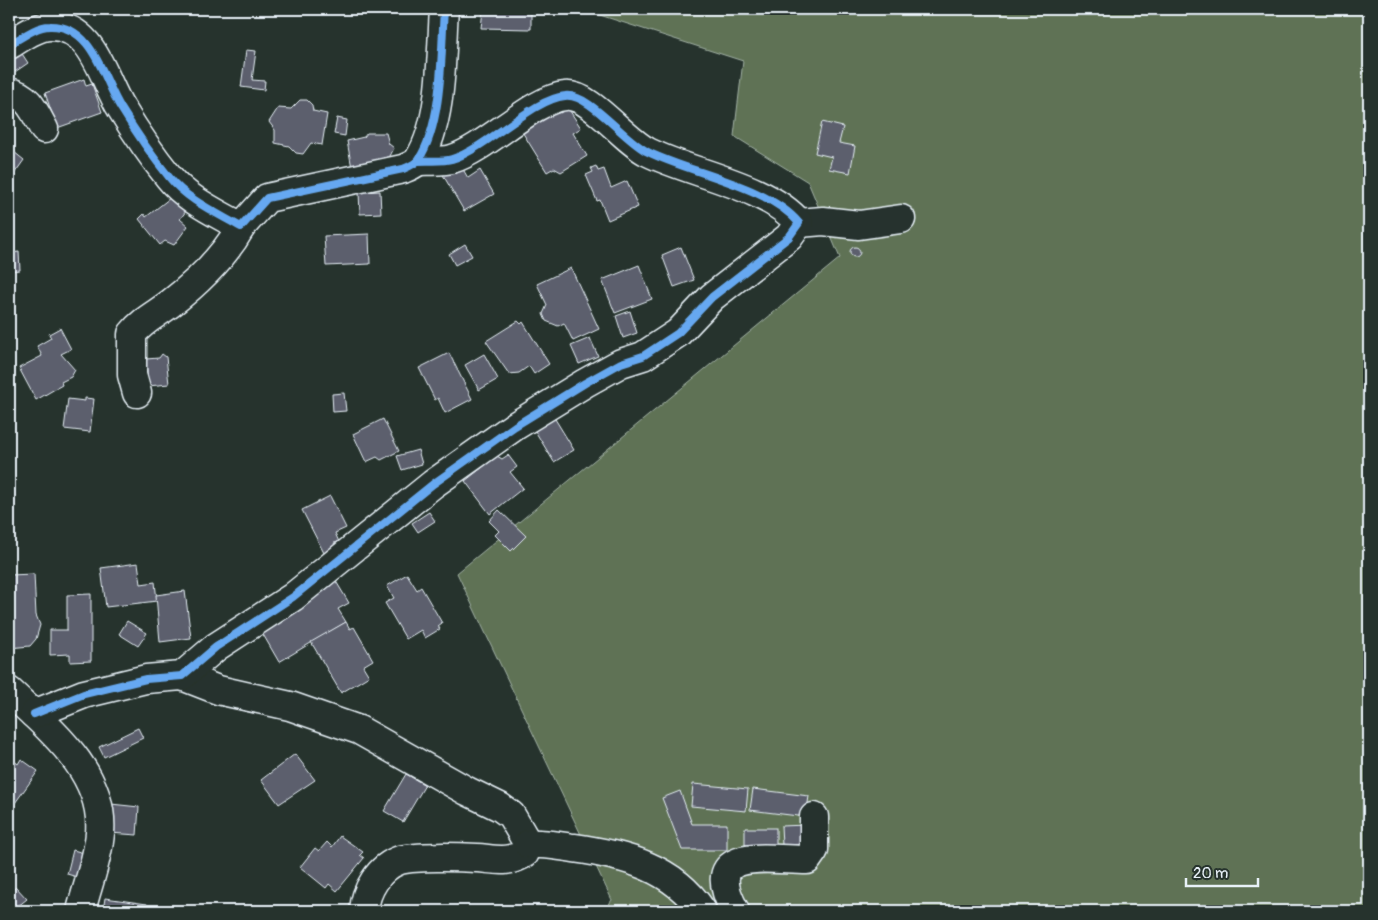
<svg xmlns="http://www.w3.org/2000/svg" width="1378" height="920" viewBox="0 0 1378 920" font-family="Pangolin,sans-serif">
	<rect width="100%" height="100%" fill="#26332d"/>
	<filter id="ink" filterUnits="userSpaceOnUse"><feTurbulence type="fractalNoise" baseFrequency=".02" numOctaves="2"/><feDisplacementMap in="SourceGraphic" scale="10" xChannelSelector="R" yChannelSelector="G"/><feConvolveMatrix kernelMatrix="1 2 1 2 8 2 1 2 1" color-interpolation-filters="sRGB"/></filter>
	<g filter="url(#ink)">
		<polygon fill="#5e7255" stroke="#a3b2a6" points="581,9 1369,9 1369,911 604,911 612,900 457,573 840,258 808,182 734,136 743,61"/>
		<g fill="#5c5f6d" stroke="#e8f1f8">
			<polygon points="479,9 531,9 531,29 481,28 483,10"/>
			<polygon points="17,46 28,63 9,76 9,51"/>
			<polygon points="246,50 256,51 252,80 265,81 264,90 241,87"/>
			<polygon points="84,79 86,86 92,84 102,112 57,128 45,93"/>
			<polygon points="300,100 307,100 312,105 313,111 327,114 322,145 311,143 303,154 296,153 289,146 275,143 275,130 269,122 278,108 291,109"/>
			<polygon points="556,108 560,113 568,108 581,128 573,133 587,156 561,172 554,168 547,172 521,130"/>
			<polygon points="337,118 347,120 345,136 334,134"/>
			<polygon points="822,122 843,127 839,143 855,146 850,173 829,169 832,157 815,153"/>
			<polygon points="367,133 386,133 389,144 394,148 390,156 391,161 352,168 347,141 364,137"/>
			<polygon points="9,148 24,160 9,181"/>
			<polygon points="460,164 468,178 480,170 494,194 464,211 443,175"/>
			<polygon points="596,166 598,171 604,169 611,188 627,181 638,207 608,220 600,200 597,201 586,175 593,172 591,168"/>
			<polygon points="380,191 381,213 360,214 359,192"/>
			<polygon points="170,198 190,206 180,219 188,226 174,245 165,241 160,245 139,219 144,214 146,217"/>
			<polygon points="369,234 370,264 326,266 324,236"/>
			<polygon points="465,244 472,256 455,265 449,254"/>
			<polygon points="681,247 694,280 674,287 662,255"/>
			<circle cx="855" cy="252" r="5"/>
			<polygon points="19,252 20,270 11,271 10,253"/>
			<polygon points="639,265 652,299 615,313 602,280"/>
			<polygon points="571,268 599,329 573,341 564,323 558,326 546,321 543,314 547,305 537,284"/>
			<polygon points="630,311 637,333 623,338 616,316"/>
			<polygon points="518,321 521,324 523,322 549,364 534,374 529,366 519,373 509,374 486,341"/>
			<polygon points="60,328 71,349 61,354 75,370 71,377 61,382 62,385 36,400 19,368 42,356 37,346 51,338 49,334"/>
			<polygon points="590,338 598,356 579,364 571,346"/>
			<polygon points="449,353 472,399 445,413 438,398 435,400 419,368"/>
			<polygon points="162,354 166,357 169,384 148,386 146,359 159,358"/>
			<polygon points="484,354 498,379 479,390 465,365"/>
			<polygon points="344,393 346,411 333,412 332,394"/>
			<polygon points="85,398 94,399 90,432 64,429 68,399 85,401"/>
			<polygon points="552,414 574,450 554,462 532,426"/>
			<polygon points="383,419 399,451 381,460 377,457 366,462 353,434"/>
			<polygon points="418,450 422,464 402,470 397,456"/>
			<polygon points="508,455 517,467 510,472 523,488 490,514 465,481 497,456 502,459"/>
			<polygon points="330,496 346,528 335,533 339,542 334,543 336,547 324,553 302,510"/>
			<polygon points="499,510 526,536 511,551 495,535 499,531 489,521"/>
			<polygon points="429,512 435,521 418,532 412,523"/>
			<polygon points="138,563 141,584 155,582 157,601 106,607 101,568"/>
			<polygon points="34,574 36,615 40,625 36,639 30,646 9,648 9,575"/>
			<polygon points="407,574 417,590 421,587 442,623 438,626 440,629 425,638 421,630 406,639 385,603 394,598 387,586"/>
			<polygon points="334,578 349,603 338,609 346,622 279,662 257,624"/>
			<polygon points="185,591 191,638 160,642 156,595"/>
			<polygon points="91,594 91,661 70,662 70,654 50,655 50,630 67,630 67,595"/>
			<polygon points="127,621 147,633 138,646 119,634"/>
			<polygon points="346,622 350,629 354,627 373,660 363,666 369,676 341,693 311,642"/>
			<polygon points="138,728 143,738 104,757 99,747"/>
			<polygon points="295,754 315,780 279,804 261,780"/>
			<polygon points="9,757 18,764 21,759 38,771 10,810"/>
			<polygon points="406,774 425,785 403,822 384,811"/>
			<polygon points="693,784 748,789 746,811 691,806"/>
			<polygon points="753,789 809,796 806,817 750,810"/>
			<polygon points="680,791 692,824 727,824 727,850 682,850 662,798"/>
			<polygon points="111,804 139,807 137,835 110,833"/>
			<polygon points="807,825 808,844 782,845 781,826"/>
			<rect x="745" y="828" width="31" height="17"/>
			<polygon points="340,836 363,852 360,855 364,858 337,891 329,884 326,888 300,867 315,848 319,851 327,842 332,847"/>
			<polygon points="73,850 84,853 77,877 67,874"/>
			<polygon points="16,887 27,899 12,911 9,911 9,893"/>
			<polygon points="105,898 147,904 146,911 103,911"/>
		</g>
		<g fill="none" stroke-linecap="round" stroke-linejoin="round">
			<g stroke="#e8f1f8" stroke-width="31">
				<g id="minor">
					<path d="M9,45C21,38 36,26 50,26C94,25 103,80 121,108C135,131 152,156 169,177C187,200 217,213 241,227L267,198L403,169C408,167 416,164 419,159C443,122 441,53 444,9"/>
					<path d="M9,92C29,95 35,113 44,129"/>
					<polyline points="799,223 823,221 859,225 901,219"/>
					<path d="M137,393L132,375V334C143,320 157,314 171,303C198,282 224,257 241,227"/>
					<path d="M182,676L218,690L290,706L359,730L467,791L500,807L511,815L528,844L525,853C509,864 494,859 477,858C458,857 416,856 400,860C379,867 365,891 364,911"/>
					<path d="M9,691C49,729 105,772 100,833C98,859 87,886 81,911"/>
					<path d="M34,714L84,694L146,679L182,676L216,647L293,597L433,484L515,426L585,383L621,363L643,356L678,333L712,297L789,237L799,223C767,185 692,174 648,152C623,140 590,93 565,96C533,99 487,148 452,159C442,162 428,160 418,161"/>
					<path d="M528,844C546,843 557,846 574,848C624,855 673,867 702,911"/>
					<path d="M735,911C699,845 766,860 807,860L814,850V817"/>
				</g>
			</g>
			<use href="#minor" stroke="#26332d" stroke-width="28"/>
			<g stroke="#26332d" stroke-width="11">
				<g id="cycleway">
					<path d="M9,45C21,38 36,26 50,26C94,25 103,80 121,108C135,131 152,156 169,177C187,200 217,213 241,227L267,198L403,169C408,167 416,164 419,159C443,122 441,53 444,9"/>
					<path d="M34,714L84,694L146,679L182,676L216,647L293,597L433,484L515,426L585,383L621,363L643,356L678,333L712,297L789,237L799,223C767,185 692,174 648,152C623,140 590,93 565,96C533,99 487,148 452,159C442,162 428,160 418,161"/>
				</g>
			</g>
			<use href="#cycleway" stroke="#66a8f1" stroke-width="8"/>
		</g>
	</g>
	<rect width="1378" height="920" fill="none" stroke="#26332d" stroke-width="30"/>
	<rect x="15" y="15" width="1348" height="890" fill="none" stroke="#e8f1f8" stroke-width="2" filter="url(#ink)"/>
	<path d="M1186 878v8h72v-8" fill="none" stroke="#e8f1f8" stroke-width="2.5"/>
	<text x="1193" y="878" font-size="15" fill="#e8f1f8" stroke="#26332d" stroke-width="4" paint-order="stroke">20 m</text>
</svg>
